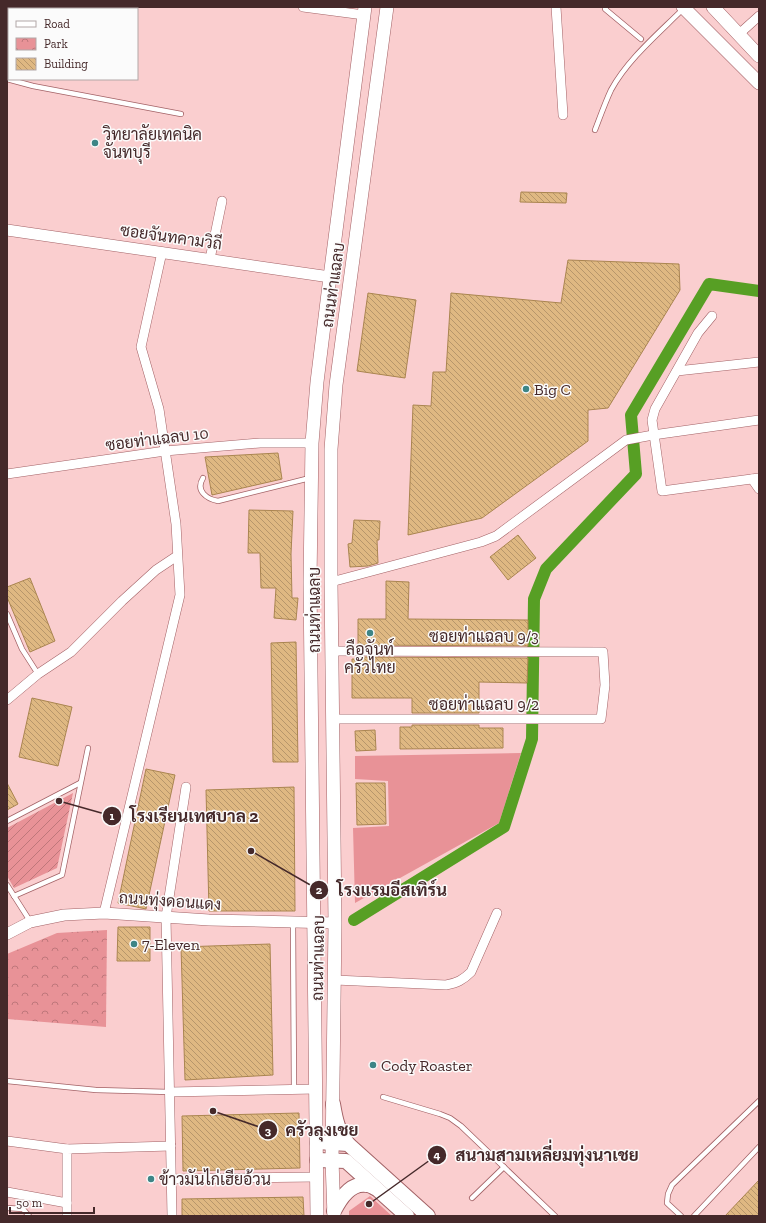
<svg xmlns="http://www.w3.org/2000/svg" width="766" height="1223" viewBox="0 0 766 1223" font-family="'Zilla Slab',Sarabun,serif">
	<defs>
		<pattern id="park-crowns" width="20" height="18" patternUnits="userSpaceOnUse"><rect width="20" height="18" fill="#e89297"/><path d="M2 6a3 3 0 1 1 6 0M12 15a3 3 0 1 1 6 0" fill="none" stroke="#be777b"/></pattern>
		<pattern id="garden-furrows" width="10" height="10" patternUnits="userSpaceOnUse"><rect width="10" height="10" fill="#e89297"/><path d="M-1 1l2-2M0 10L10 0M9 11l2-2" fill="none" stroke="#be777b"/></pattern>
		<pattern id="building-back-hatch" width="6" height="6" patternUnits="userSpaceOnUse"><rect width="6" height="6" fill="#dfb882"/><path d="M-1 5l2 2M0 0l6 6M5-1l2 2" fill="none" stroke="#b7966b"/></pattern>
	</defs>
	<rect width="100%" height="100%" fill="#facecf"/>
	<g fill="#e89297">
		<polygon points="521,753 499,823 355,903 353,828 389,826 388,781 355,779 355,756"/>
		<polygon points="370,1196 392,1216 349,1216 349,1211"/>
	</g>
	<polygon fill="url(#park-crowns)" points="107,930 106,1027 7,1019 7,954 57,933"/>
	<polygon fill="url(#garden-furrows)" points="73,793 57,868 14,888 7,876 7,828"/>
	<g fill="none" stroke-linecap="round" stroke-linejoin="round">
		<polyline stroke="#579f24" stroke-width="12" points="354,920 504,827 532,739 534,599 546,569 636,474 631,415 709,284 759,291"/>
	</g>
	<g fill="url(#building-back-hatch)" stroke="#aa8550">
		<polygon points="521,192 567,193 566,203 520,202"/>
		<polygon points="568,260 679,264 680,290 608,408 588,410 588,441 482,518 408,535 413,405 431,406 433,372 446,372 451,293 561,303"/>
		<polygon points="368,293 416,300 405,378 357,371"/>
		<polygon points="278,453 282,479 212,495 205,457"/>
		<polygon points="249,510 293,511 291,554 292,598 298,598 296,620 274,618 276,588 261,588 260,553 248,553"/>
		<polygon points="354,520 380,521 379,540 377,540 378,563 368,566 350,567 348,544 352,543"/>
		<polygon points="518,535 536,558 508,580 490,557"/>
		<polygon points="30,578 55,641 30,652 7,597 7,587"/>
		<polygon points="386,581 409,582 408,619 528,620 528,646 358,645 358,619 386,619"/>
		<polygon points="296,642 298,762 273,762 271,643"/>
		<polygon points="358,657 528,658 527,683 479,682 479,713 412,713 412,698 352,698 352,659 358,659"/>
		<polygon points="32,698 72,707 58,766 19,757"/>
		<polygon points="412,725 479,725 479,728 503,728 503,748 400,749 400,727 412,727"/>
		<polygon points="375,730 376,750 356,751 355,731"/>
		<polygon points="146,769 175,775 146,909 118,903"/>
		<polygon points="7,783 18,804 7,810"/>
		<polygon points="356,783 385,783 386,824 357,825"/>
		<polygon points="294,787 295,911 209,911 206,790"/>
		<polygon points="118,927 150,927 150,961 117,961"/>
		<polygon points="270,944 273,1075 185,1080 181,947"/>
		<polygon points="299,1113 300,1168 183,1171 182,1116"/>
		<polygon points="759,1180 759,1216 725,1216"/>
		<polygon points="303,1197 304,1216 182,1216 182,1199"/>
	</g>
	<g fill="none" stroke-linecap="round" stroke-linejoin="round">
		<g stroke="#a36266" stroke-width="6">
			<g id="service">
				<polyline points="606,7 605,9 641,39"/>
				<polyline points="7,79 33,86 181,114"/>
				<path d="M595,130C600,117 605,103 611,90C628,59 658,34 683,9"/>
				<path d="M203,478C195,491 207,499 218,501L310,478"/>
				<polyline points="7,614 22,649 38,674"/>
				<polyline points="7,821 80,783"/>
				<polyline points="7,885 30,921"/>
				<polyline points="14,896 62,875 88,748"/>
				<polyline points="293,922 294,1090"/>
				<polyline points="7,1081 96,1090 170,1092"/>
				<polyline points="383,1097 440,1114 450,1118 461,1126 555,1216"/>
				<polyline points="472,1198 504,1167"/>
				<polyline points="7,1208 23,1209 29,1216"/>
				<polyline points="681,1216 667,1203 668,1194 672,1185 759,1101"/>
				<polyline points="694,1216 759,1147"/>
			</g>
		</g>
		<g stroke="#a36266" stroke-width="10">
			<g id="minor">
				<polyline points="303,7 364,15"/>
				<polyline points="556,7 563,115"/>
				<polyline points="739,34 759,16"/>
				<polyline points="210,259 222,201"/>
				<polyline points="712,316 698,333 655,409 652,420 662,491 759,478"/>
				<polyline points="677,371 759,362"/>
				<polyline points="7,474 165,451 260,443 312,443"/>
				<polyline points="752,479 759,489"/>
				<polyline points="331,582 481,542 496,536 626,440 653,435 759,420"/>
				<polyline points="332,651 603,652 605,685 601,719 333,719"/>
				<polyline points="7,700 38,674 71,652 122,601 156,570 177,556"/>
				<polyline points="104,913 180,595 176,524 159,409 141,347 162,252"/>
				<path d="M335,980L446,985C457,983 463,980 471,972L497,913"/>
				<polyline points="170,1092 316,1089"/>
				<polyline points="7,1141 67,1149"/>
				<polyline points="171,1179 317,1177"/>
				<polyline points="7,1192 67,1203"/>
				<polyline points="67,1216 67,1149 171,1146"/>
				<polyline points="172,1216 166,917 186,787"/>
			</g>
		</g>
		<g stroke="#a36266" stroke-width="12">
			<g id="tertiary">
				<polyline points="7,230 330,277"/>
				<polyline points="7,934 30,922 64,915 104,913 209,920 335,923"/>
			</g>
		</g>
		<g stroke="#a36266" stroke-width="14">
			<g id="secondary">
				<polyline points="683,7 759,83"/>
				<polyline points="713,7 759,56"/>
				<polyline points="317,1216 310,582 312,443 317,382 330,277 365,7"/>
				<polyline points="334,1216 332,1160 335,923 331,582 331,449 336,385 387,7"/>
			</g>
		</g>
		<g stroke="#a36266" stroke-width="16">
			<g id="primary">
				<path d="M333,1104C336,1122 338,1130 348,1144"/>
				<polyline points="317,1142 348,1144 428,1216"/>
				<polyline points="317,1160 346,1161 407,1216"/>
				<path d="M334,1211C340,1199 351,1182 367,1185C370,1185 373,1187 375,1188"/>
			</g>
		</g>
		<use href="#service" stroke="#fff" stroke-width="4.5"/>
		<use href="#minor" stroke="#fff" stroke-width="9"/>
		<use href="#tertiary" stroke="#fff" stroke-width="11"/>
		<use href="#secondary" stroke="#fff" stroke-width="13"/>
		<use href="#primary" stroke="#fff" stroke-width="14"/>
	</g>
	<g fill="#3d8586" stroke="#fbfbfb" stroke-width="1.5">
		<circle cx="95" cy="143" r="4"/>
		<circle cx="526" cy="389" r="4"/>
		<circle cx="370" cy="633" r="4"/>
		<circle cx="134" cy="944" r="4"/>
		<circle cx="373" cy="1065" r="4"/>
		<circle cx="151" cy="1179" r="4"/>
	</g>
	<g text-anchor="middle" dominant-baseline="central" stroke-width="3" stroke-linejoin="round" paint-order="stroke">
		<g font-size="16" fill="#45292a" stroke="#fbfbfb" text-anchor="start">
			<text x="103" y="134">วิทยาลัยเทคนิค<tspan x="103" dy="18">จันทบุรี</tspan></text>
			<text x="534" y="389">Big C</text>
			<text x="370" y="649" text-anchor="middle">ลือจันท์<tspan x="370" dy="18">ครัวไทย</tspan></text>
			<text x="142" y="944">7-Eleven</text>
			<text x="381" y="1065">Cody Roaster</text>
			<text x="159" y="1179">ข้าวมันไก่เฮียอ้วน</text>
		</g>
		<g font-size="16" fill="#45292a" stroke="#fbfbfb">
			<text transform="translate(171 237) rotate(8)">ซอยจันทคามวิถี</text>
			<text transform="translate(333 285) rotate(-82)">ถนนท่าแฉลบ</text>
			<text transform="translate(157 439) rotate(-7)">ซอยท่าแฉลบ 10</text>
			<text transform="translate(314 610) rotate(-90)">ถนนท่าแฉลบ</text>
			<text x="484" y="636">ซอยท่าแฉลบ 9/3</text>
			<text x="484" y="704">ซอยท่าแฉลบ 9/2</text>
			<text transform="translate(170 901) rotate(4)">ถนนทุ่งดอนแดง</text>
			<text transform="translate(318 958) rotate(-89)">ถนนท่าแฉลบ</text>
		</g>
	</g>
	<path fill="none" stroke="#45292a" stroke-width="1.5" d="M59 801L112 816M251 851L319 890M213 1111L268 1130M369 1204L437 1155"/>
	<g fill="#45292a" stroke="#fbfbfb" stroke-width="1.5">
		<circle cx="59" cy="801" r="4"/>
		<circle cx="251" cy="851" r="4"/>
		<circle cx="213" cy="1111" r="4"/>
		<circle cx="369" cy="1204" r="4"/>
		<circle cx="112" cy="816" r="10"/>
		<circle cx="319" cy="890" r="10"/>
		<circle cx="268" cy="1130" r="10"/>
		<circle cx="437" cy="1155" r="10"/>
	</g>
	<g font-size="12" text-anchor="middle" font-weight="bold" fill="#fff">
		<text x="112" y="820">1</text>
		<text x="319" y="894">2</text>
		<text x="268" y="1135">3</text>
		<text x="437" y="1159">4</text>
	</g>
	<g font-size="17" text-anchor="middle" font-weight="bold" fill="#45292a" stroke="#fbfbfb" stroke-width="3" stroke-linejoin="round" paint-order="stroke">
		<text x="194" y="822">โรงเรียนเทศบาล 2</text>
		<text x="392" y="896">โรงแรมอีสเทิร์น</text>
		<text x="322" y="1136">ครัวลุงเชย</text>
		<text x="547" y="1161">สนามสามเหลี่ยมทุ่งนาเชย</text>
	</g>
	<rect width="766" height="1223" fill="none" stroke="#45292a" stroke-width="16"/>
	<rect x="8" y="8" width="130" height="72" fill="#fbfbfb" stroke="#b2a7a7"/>
	<rect x="16" y="21" width="20" height="6" fill="#ffffff" stroke="#b2a7a7"/>
	<text x="44" y="28" font-size="12" fill="#45292a">Road</text>
	<rect x="16" y="38" width="20" height="12" fill="url(#park-crowns)" stroke="#b2a7a7"/>
	<text x="44" y="48" font-size="12" fill="#45292a">Park</text>
	<rect x="16" y="58" width="20" height="12" fill="url(#building-back-hatch)" stroke="#b2a7a7"/>
	<text x="44" y="68" font-size="12" fill="#45292a">Building</text>
	<path d="M10 1207v6h84v-6" fill="none" stroke="#45292a" stroke-width="2"/>
	<text x="16" y="1207" font-size="12" fill="#45292a" stroke="#fbfbfb" stroke-width="3" paint-order="stroke">50 m</text>
</svg>
